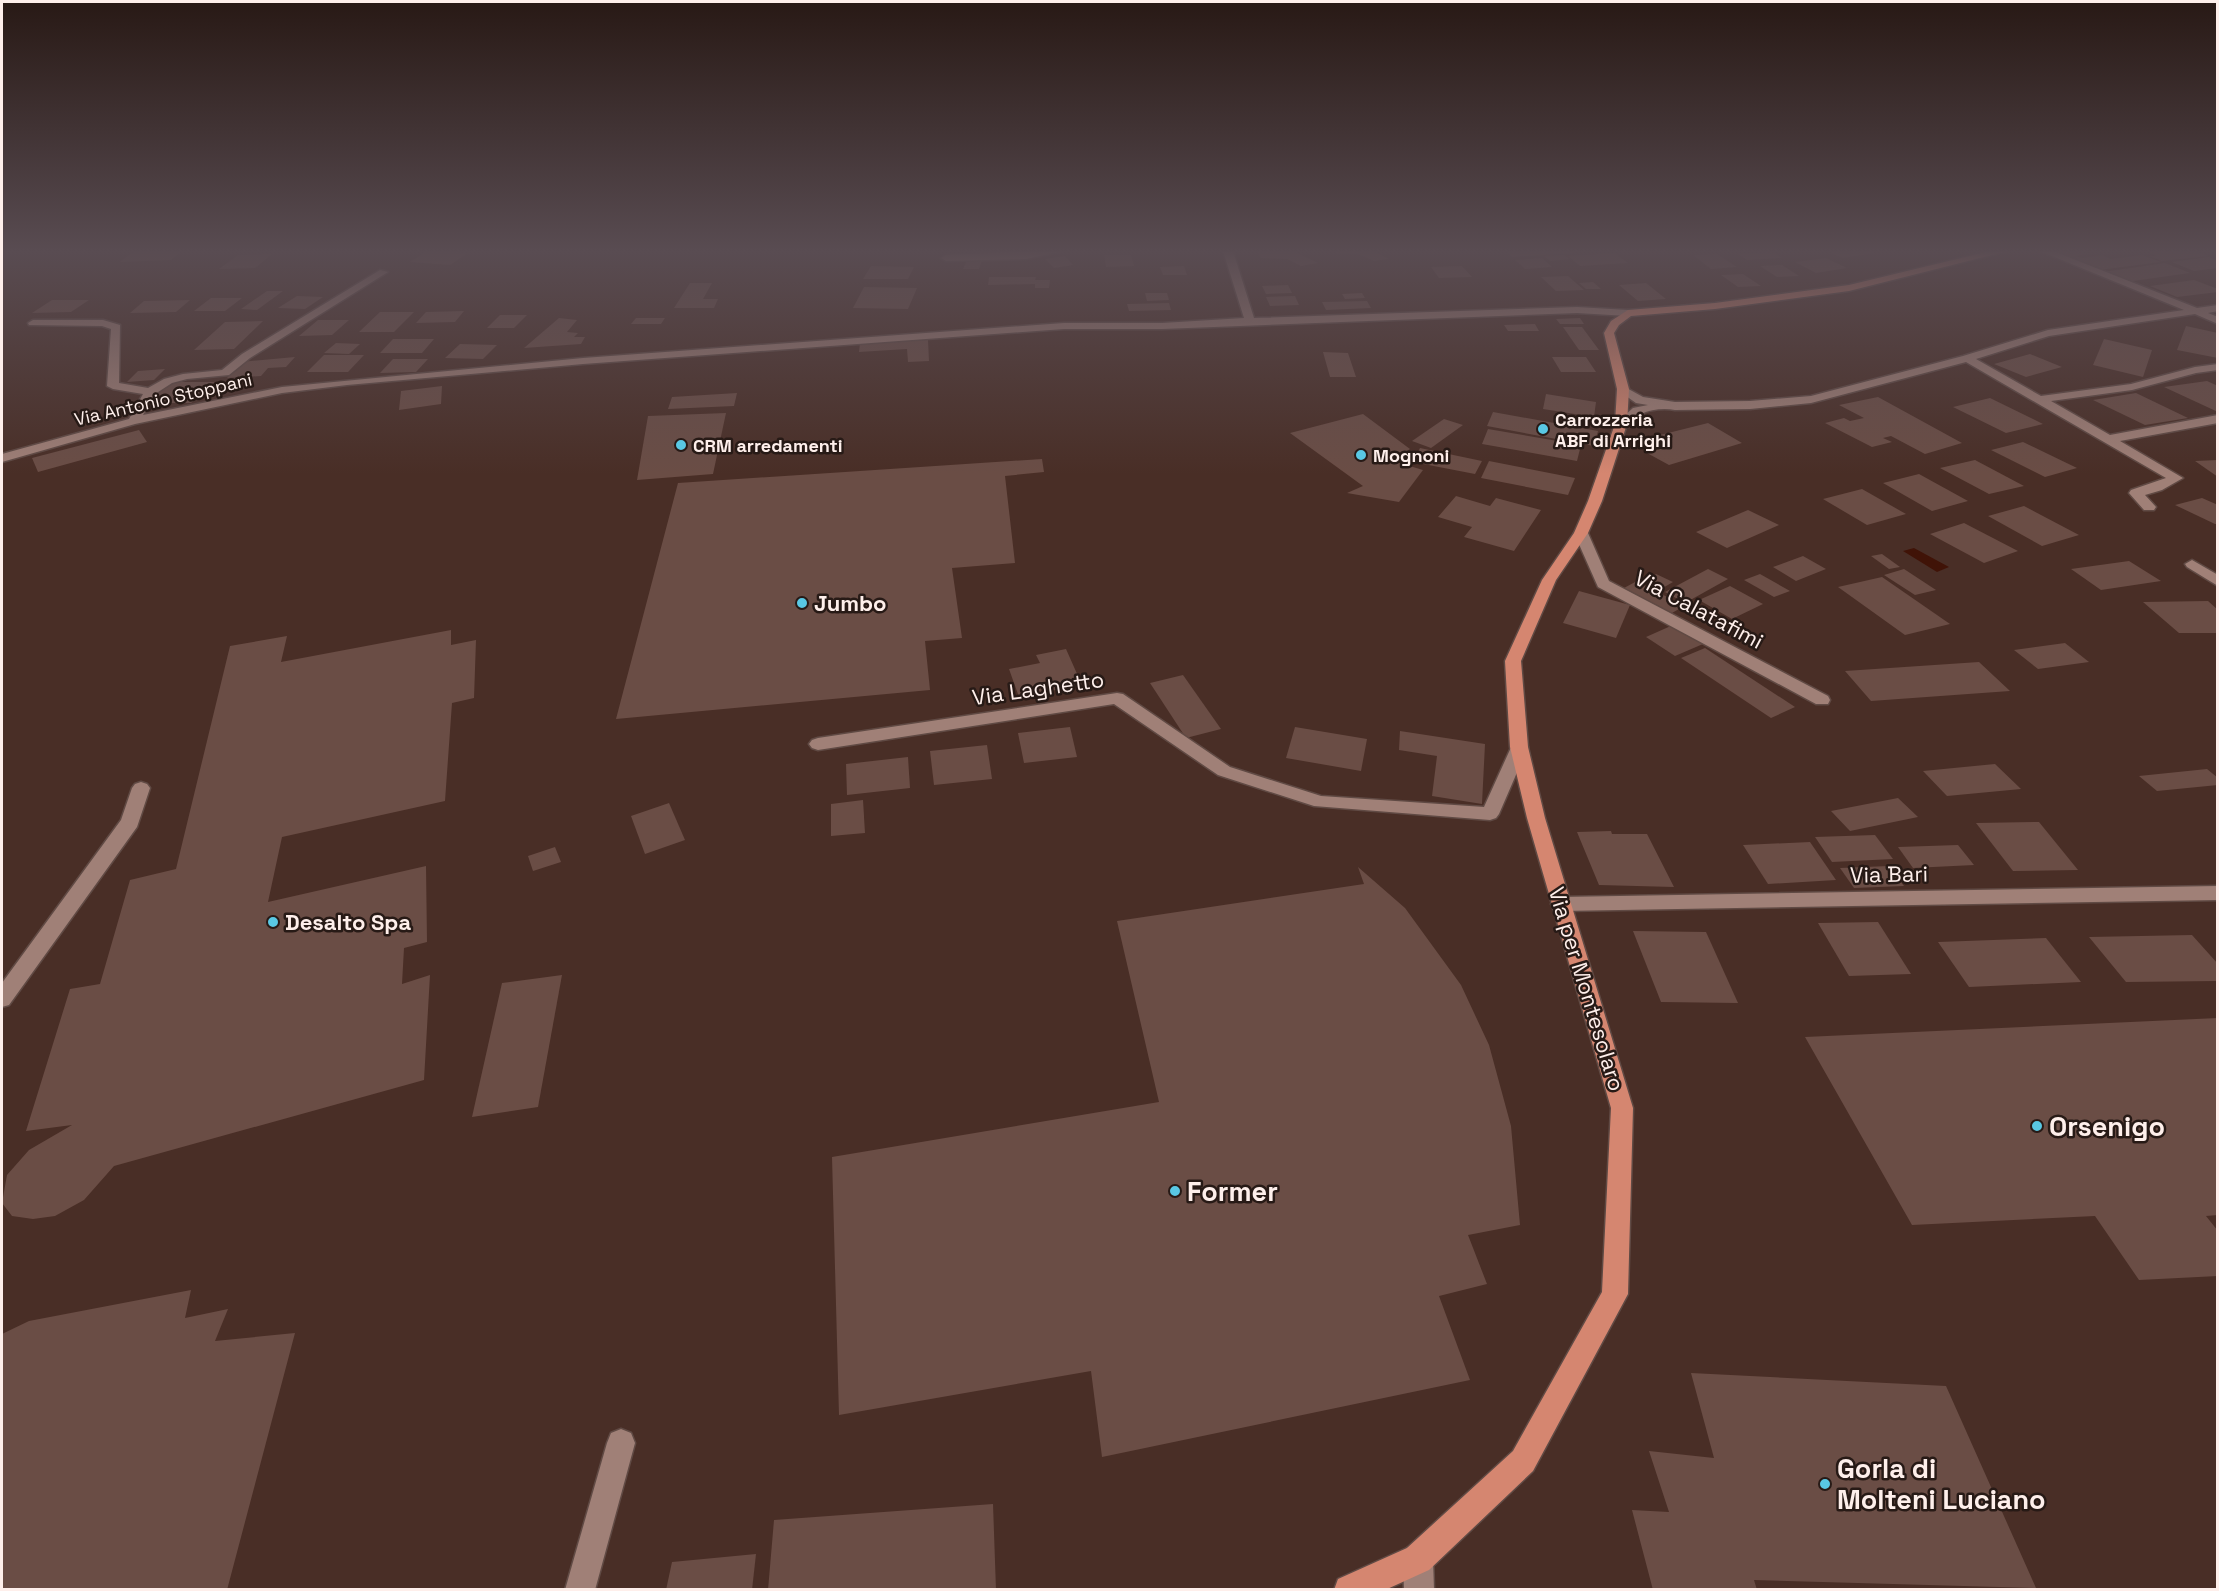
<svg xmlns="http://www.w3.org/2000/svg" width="2219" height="1591" viewBox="0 0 2219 1591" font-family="'Space Grotesk',sans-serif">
	<rect width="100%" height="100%" fill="#492e26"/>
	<polygon fill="#401307" points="1914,548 1949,567 1937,572 1903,551"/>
	<g fill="#6a4d45">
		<polygon points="134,251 182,251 171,260 120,262"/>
		<polygon points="427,251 448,251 468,253 450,265 410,262"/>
		<polygon points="1257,251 1295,252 1318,263 1301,266 1287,259 1261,258"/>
		<polygon points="1336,251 1374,251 1389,259 1374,261 1358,254 1336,253"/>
		<polygon points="1505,251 1573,251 1573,253 1512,257"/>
		<polygon points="1838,251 1873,251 1874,253 1843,258 1831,253"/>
		<polygon points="2049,251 2091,253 2076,256 2083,258 2102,255 2111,259 2142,255 2161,262 2099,270"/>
		<polygon points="2147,251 2196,251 2208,256 2162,261 2149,256 2157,256"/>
		<polygon points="1772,252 1782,258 1747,260 1738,254"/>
		<polygon points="1614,253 1628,263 1580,266 1568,256"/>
		<polygon points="272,254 255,268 219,269 238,255"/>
		<polygon points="1717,254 1737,267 1711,269 1693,255"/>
		<polygon points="1104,255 1131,255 1134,266 1106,267"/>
		<polygon points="1564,255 1570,259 1550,261 1544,256"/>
		<polygon points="1065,256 1073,265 1054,268 1045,259"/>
		<polygon points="2209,257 2218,261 2218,268 2194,271 2172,262"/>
		<polygon points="1542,258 1552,267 1525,269 1515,260"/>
		<polygon points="1826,258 1847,268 1816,273 1795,262"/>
		<polygon points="967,260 982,260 979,269 963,269"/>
		<polygon points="2165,263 2190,273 2126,282 2103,272"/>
		<polygon points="1782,265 1799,276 1777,277 1760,266"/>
		<polygon points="871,266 914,267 908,279 863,279"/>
		<polygon points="1184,266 1187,275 1163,275 1160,267"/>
		<polygon points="1462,266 1472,277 1439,278 1431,267"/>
		<polygon points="1743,274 1761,286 1738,287 1721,275"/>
		<polygon points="1568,276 1584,290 1556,291 1541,277"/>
		<polygon points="989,277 1036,277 1035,280 1050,280 1049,288 1035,288 1035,284 988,285"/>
		<polygon points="2194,280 2218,289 2218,292 2177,297 2150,286"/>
		<polygon points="1593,282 1601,289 1586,289 1579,283"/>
		<polygon points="690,283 712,283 703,299 718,299 714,308 674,308"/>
		<polygon points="1646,283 1666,299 1638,301 1619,285"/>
		<polygon points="1288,285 1292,293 1266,294 1262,286"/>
		<polygon points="864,287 917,288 908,309 853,308"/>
		<polygon points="267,291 283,291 257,310 241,309"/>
		<polygon points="1145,293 1167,293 1169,300 1147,301"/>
		<polygon points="1362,293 1365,298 1345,299 1342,294"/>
		<polygon points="297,296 323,297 305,309 278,308"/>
		<polygon points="1295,296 1299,305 1270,306 1266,297"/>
		<polygon points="211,298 242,298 225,311 194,311"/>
		<polygon points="52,300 89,300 71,312 32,313"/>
		<polygon points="190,300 176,312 130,313 144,301"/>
		<polygon points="1367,301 1371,308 1326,310 1322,302"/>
		<polygon points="1169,303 1171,310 1129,311 1127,304"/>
		<polygon points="464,311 455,322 416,323 426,312"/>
		<polygon points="380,312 414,312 394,332 359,332"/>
		<polygon points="500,315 527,315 514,328 487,328"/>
		<polygon points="559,318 577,320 567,332 578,333 574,337 585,337 581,344 524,348"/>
		<polygon points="636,318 665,318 661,324 631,324"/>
		<polygon points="1580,318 1584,324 1560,324 1556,319"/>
		<polygon points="318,320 349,320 332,335 299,336"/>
		<polygon points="263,321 234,349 194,350 225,322"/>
		<polygon points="1535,324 1539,331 1508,331 1504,325"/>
		<polygon points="2186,326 2218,333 2218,358 2177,350"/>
		<polygon points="1563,327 1582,327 1599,350 1579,350"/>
		<polygon points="393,339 434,339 422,353 380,353"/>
		<polygon points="2104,339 2152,350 2143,377 2093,365"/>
		<polygon points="928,340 929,361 908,362 907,349 859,352 860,343"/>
		<polygon points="336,343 360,344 349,354 324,353"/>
		<polygon points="460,344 497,345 483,359 445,358"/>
		<polygon points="1323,352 1348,353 1356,377 1330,377"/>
		<polygon points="2030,354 2062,367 2026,377 1994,364"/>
		<polygon points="324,355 364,355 348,372 307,372"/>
		<polygon points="295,357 286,367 268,368 261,376 227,378 241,362"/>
		<polygon points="1552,357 1586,357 1596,372 1561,372"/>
		<polygon points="393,359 428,359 416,372 380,373"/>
		<polygon points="165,369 154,380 127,382 138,371"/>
		<polygon points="2207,381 2218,386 2218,412 2164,387"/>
		<polygon points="173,382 217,382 191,403 145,403"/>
		<polygon points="442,386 441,404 399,410 401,391"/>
		<polygon points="737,393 734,406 668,409 672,397"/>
		<polygon points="2136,393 2188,418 2145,425 2093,400"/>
		<polygon points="1546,394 1596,402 1594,417 1543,409"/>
		<polygon points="1878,397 1962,443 1925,454 1891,436 1883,438 1892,442 1872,447 1825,423 1844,418 1850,421 1864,418 1839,405"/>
		<polygon points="1990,398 2043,424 2006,433 1953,407"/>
		<polygon points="1493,412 1598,431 1594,446 1487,426"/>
		<polygon points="726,413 713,474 637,480 648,416"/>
		<polygon points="1363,414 1410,449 1393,461 1423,470 1399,502 1347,493 1363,486 1290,433"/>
		<polygon points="1444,419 1463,425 1431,448 1412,441"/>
		<polygon points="1708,423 1742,443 1669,465 1647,453 1658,449 1650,446 1663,442 1656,436"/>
		<polygon points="1488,429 1581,445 1577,461 1482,444"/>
		<polygon points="139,430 147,442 38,472 32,458"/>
		<polygon points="2023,442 2077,468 2045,477 1991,450"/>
		<polygon points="1420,448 1482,461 1475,474 1413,462"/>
		<polygon points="1042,459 1044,472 1005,476 1015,563 952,568 962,638 925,641 930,690 616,719 678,483"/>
		<polygon points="1975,460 2024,486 1989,494 1940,468"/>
		<polygon points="2218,460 2218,477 2195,461"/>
		<polygon points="1489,461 1575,478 1568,495 1481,478"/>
		<polygon points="1919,474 1968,501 1932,511 1883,483"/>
		<polygon points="1862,489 1906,514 1867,525 1823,499"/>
		<polygon points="1456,496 1490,506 1496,498 1541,510 1514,551 1464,537 1472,527 1438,517"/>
		<polygon points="2202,498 2218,505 2218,524 2215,524 2175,505"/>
		<polygon points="2024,506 2079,535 2042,546 1988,516"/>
		<polygon points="1748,510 1779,525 1727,548 1696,532"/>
		<polygon points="1964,523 2018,551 1984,563 1930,534"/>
		<polygon points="1882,554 1900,567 1889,569 1871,556"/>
		<polygon points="1803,556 1826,569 1796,581 1773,567"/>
		<polygon points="2129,561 2161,581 2101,590 2071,569"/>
		<polygon points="1708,569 1728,579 1685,603 1665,592"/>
		<polygon points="1904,569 1936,590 1915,595 1884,575"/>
		<polygon points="1656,574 1673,582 1661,589 1645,582"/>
		<polygon points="1760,574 1790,591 1774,597 1744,580"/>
		<polygon points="1882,577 1950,624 1905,635 1838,587"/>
		<polygon points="1637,581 1684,606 1672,613 1624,588"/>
		<polygon points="1730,586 1763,604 1732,619 1699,600"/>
		<polygon points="1579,591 1630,605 1616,638 1563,623"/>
		<polygon points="2208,601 2218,610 2218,633 2179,633 2143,602"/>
		<polygon points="1673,625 1703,644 1675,656 1646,637"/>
		<polygon points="451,630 451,645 476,640 474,698 452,703 445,801 282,837 268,902 426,866 427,942 404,948 402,984 430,975 424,1080 114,1166 84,1200 55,1216 33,1219 12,1216 2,1203 7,1175 29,1150 72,1125 26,1131 70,989 100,984 130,880 176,869 230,646 287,636 281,662"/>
		<polygon points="2065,643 2089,662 2038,669 2014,650"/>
		<polygon points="1705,648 1795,707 1771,718 1681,658"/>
		<polygon points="1066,649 1082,685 1019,697 1009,669 1040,663 1036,655"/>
		<polygon points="1979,662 2010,691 1871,701 1845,671"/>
		<polygon points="1183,675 1221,729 1186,738 1150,683"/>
		<polygon points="1070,727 1077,757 1024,763 1018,733"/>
		<polygon points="1295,727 1367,739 1361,771 1286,758"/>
		<polygon points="1400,731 1485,744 1482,804 1432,796 1437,756 1399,750"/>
		<polygon points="987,745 992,779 934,785 930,751"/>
		<polygon points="908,757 910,788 847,795 846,764"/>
		<polygon points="1995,764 2021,789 1947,796 1923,771"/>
		<polygon points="2207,769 2218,778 2218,785 2157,791 2139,776"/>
		<polygon points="1898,798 1918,817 1850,831 1831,811"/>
		<polygon points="863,800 865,833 831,836 831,804"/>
		<polygon points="669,803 685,840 645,854 631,816"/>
		<polygon points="2039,822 2078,870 2013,871 1976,823"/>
		<polygon points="1611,831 1612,834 1647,834 1674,887 1599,885 1577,832"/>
		<polygon points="1875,835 1893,859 1832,862 1815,837"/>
		<polygon points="1810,842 1836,880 1768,884 1743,845"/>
		<polygon points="1958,845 1974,865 1913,868 1898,847"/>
		<polygon points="555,847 561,862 533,871 528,856"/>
		<polygon points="1889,866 1904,886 1854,888 1840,868"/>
		<polygon points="1358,867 1405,908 1461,985 1489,1045 1511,1126 1520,1225 1468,1235 1487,1284 1439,1296 1470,1380 1102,1457 1091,1371 839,1415 832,1157 1159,1102 1117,921 1364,884"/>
		<polygon points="1878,922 1911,974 1849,976 1818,923"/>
		<polygon points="1633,931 1706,932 1738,1003 1661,1002"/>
		<polygon points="2192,935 2218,964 2218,981 2126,982 2089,937"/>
		<polygon points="2046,938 2081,982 1969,987 1938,942"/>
		<polygon points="562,975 538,1107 472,1117 502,983"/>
		<polygon points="2218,1018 2218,1215 2206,1216 2218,1231 2218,1276 2139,1280 2095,1216 1912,1225 1805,1037"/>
		<polygon points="191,1290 185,1318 228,1309 215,1341 295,1333 227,1590 2,1590 2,1334 29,1321"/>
		<polygon points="1691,1373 1946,1386 2036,1588 1754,1580 1757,1590 1653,1590 1632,1510 1669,1512 1649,1451 1714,1458"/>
		<polygon points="993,1504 996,1590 768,1590 774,1520"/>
		<polygon points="756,1554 752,1590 666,1590 672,1562"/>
	</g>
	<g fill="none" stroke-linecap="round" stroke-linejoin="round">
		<g stroke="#604a44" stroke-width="3">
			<g id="minor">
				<polygon points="1038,251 1063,251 1026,259 946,261 941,258 946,255"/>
				<polygon points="1223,251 1233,251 1254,318 1577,307 1628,310 1633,313 1628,316 1577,313 1162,329 1064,329 583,364 347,385 282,393 135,424 2,462 2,454 129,419 143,394 113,389 107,386 111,329 102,326 29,325 28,323 33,320 103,320 120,325 119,383 148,388 164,379 183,374 222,370 242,354 380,270 388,272 250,358 229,375 187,379 172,383 155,394 143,415 282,387 583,358 1064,323 1162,323 1244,318"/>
				<path d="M2040,251H2053L2197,308L2218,305V311L2208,313L2218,317V324L2195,314L2049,336L1976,359L2041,396L2131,384L2195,367L2218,364V370L2196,373L2132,390L2051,401L2110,435L2218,415V423L2120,441L2183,478L2162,490L2145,495L2156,507L2154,510H2144L2129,493L2131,490L2166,478L1966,362L1811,403L1750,409L1675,410C1665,408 1651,409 1641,414C1634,417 1629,425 1621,428L1615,424L1633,408L1648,405L1636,403L1619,391V387L1623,386L1643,397L1675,402L1750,401L1811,396L1963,356L2048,330L2184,310Z"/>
				<polygon points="1581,529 1588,533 1609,581 1828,696 1830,700 1828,704 1816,704 1598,587 1574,533"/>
				<polygon points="2192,560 2218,575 2218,586 2187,567 2185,564"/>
				<polygon points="1117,693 1123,694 1230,767 1321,796 1484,807 1513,743 1525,743 1528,747 1499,814 1496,818 1490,820 1314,806 1218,775 1114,704 818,750 812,748 809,744 812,740 818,738"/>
				<polygon points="141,782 147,784 150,788 137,827 9,1005 2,1007 2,983 121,820 132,788 135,784"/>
				<polygon points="2218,886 2218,900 1561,911 1554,909 1551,904 1554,899 1561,897"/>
				<polygon points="621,1429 631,1433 635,1443 595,1590 565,1590 607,1443 611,1433"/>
				<polygon points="1418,1544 1429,1548 1433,1559 1434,1590 1404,1590 1403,1559 1407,1548"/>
			</g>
		</g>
		<g stroke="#604a44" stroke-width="3">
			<polygon id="major" points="1990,251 2008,251 1849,291 1715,309 1631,316 1619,325 1614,333 1629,389 1627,424 1602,501 1588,533 1556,580 1521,661 1528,747 1545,818 1633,1108 1628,1294 1533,1471 1429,1570 1385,1590 1334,1590 1338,1579 1407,1548 1513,1451 1602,1292 1611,1108 1527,818 1510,747 1505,661 1542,580 1574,533 1588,501 1615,424 1617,389 1604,333 1611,321 1628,310 1715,303 1849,285"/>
		</g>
		<use href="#minor" fill="#a08077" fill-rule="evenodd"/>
		<use href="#major" fill="#d58670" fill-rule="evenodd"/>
	</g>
	<linearGradient id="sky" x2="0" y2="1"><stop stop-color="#281915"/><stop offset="0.53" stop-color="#594c52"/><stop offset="1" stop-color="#594c52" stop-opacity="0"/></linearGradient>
	<rect width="2219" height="474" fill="url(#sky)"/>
	<g fill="#59c8e4" stroke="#271a16" stroke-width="2">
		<circle cx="1543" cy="429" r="6"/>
		<circle cx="681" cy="445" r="6"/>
		<circle cx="1361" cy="455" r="6"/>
		<circle cx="802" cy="603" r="6"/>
		<circle cx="273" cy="922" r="6"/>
		<circle cx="2037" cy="1126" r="6"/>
		<circle cx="1175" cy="1191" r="6"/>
		<circle cx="1825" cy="1484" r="6"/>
	</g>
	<g text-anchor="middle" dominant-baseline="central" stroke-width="5" stroke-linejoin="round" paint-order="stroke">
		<g font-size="18" fill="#feefeb" stroke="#271a16">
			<text transform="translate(163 399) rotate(-13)">Via Antonio Stoppani</text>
		</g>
		<g font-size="18" font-weight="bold" fill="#feefeb" stroke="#271a16" text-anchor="start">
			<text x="1555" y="419">Carrozzeria<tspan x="1555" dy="21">ABF di Arrighi</tspan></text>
			<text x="693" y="445">CRM arredamenti</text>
			<text x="1373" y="455">Mognoni</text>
		</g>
		<g font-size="22" font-weight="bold" fill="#feefeb" stroke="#271a16" text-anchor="start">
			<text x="814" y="603">Jumbo</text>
			<text x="285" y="922">Desalto Spa</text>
		</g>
		<g font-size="22" fill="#feefeb" stroke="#271a16">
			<text transform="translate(1699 609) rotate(28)">Via Calatafimi</text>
			<text transform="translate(1038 688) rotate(-8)">Via Laghetto</text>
			<text transform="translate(1889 874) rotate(-1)">Via Bari</text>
			<text transform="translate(1587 989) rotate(73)">Via per Montesolaro</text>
		</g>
		<g font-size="27" font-weight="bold" fill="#feefeb" stroke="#271a16" text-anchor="start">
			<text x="2049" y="1126">Orsenigo</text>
			<text x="1187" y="1191">Former</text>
			<text x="1837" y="1468">Gorla di<tspan x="1837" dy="31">Molteni Luciano</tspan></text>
		</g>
	</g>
	<rect width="2219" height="1591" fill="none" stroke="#feefeb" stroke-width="6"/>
</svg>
